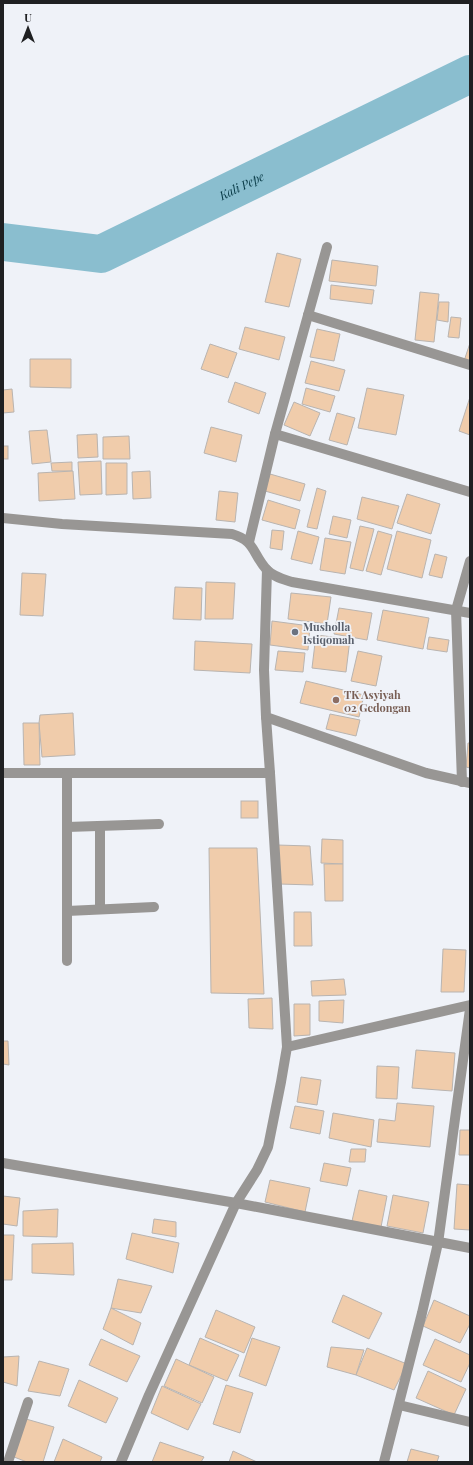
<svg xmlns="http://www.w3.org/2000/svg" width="473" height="1465" viewBox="0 0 473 1465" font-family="'Playfair Display',serif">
	<rect width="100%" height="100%" fill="#eff2f8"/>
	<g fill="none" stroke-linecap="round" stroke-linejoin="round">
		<path stroke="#8abecf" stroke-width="38" id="s1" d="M3,242L101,254L470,74"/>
	</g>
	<g fill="#f0ccab" stroke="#b9b4b0">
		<polygon points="277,253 301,259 289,307 265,302"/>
		<polygon points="332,260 378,266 376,286 329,281"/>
		<polygon points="331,285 374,290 372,304 330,299"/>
		<polygon points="420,292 439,294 434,342 415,340"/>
		<polygon points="439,302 449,302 448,322 437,320"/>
		<polygon points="451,317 461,318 459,338 448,337"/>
		<polygon points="245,327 285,337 279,360 239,349"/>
		<polygon points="317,329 340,334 334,361 310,357"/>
		<polygon points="470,343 470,363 464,361"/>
		<polygon points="210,344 237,353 228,378 201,369"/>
		<polygon points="30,359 71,359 71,388 30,387"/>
		<polygon points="311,361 345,370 339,391 305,383"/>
		<polygon points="235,382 266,393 259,414 228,402"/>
		<polygon points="306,388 335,396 330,412 302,404"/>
		<polygon points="367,388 404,395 396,435 358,428"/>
		<polygon points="12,389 14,412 3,413 3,390"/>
		<polygon points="470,397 470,435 459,431"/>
		<polygon points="294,402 320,413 310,436 284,425"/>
		<polygon points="337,413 355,418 347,445 329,440"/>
		<polygon points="211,427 242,435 236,462 204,453"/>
		<polygon points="47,430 51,462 32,464 29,431"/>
		<polygon points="97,434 98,457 78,458 77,435"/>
		<polygon points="129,436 130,459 103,459 103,437"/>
		<rect x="3" y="446" width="5" height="13"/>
		<polygon points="101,461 102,494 80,495 78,462"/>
		<polygon points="72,462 72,471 52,471 51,463"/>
		<polygon points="106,463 127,463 127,494 106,495"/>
		<polygon points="73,471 75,499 39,501 38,473"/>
		<polygon points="150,471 151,498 133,499 132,472"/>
		<polygon points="270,474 305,484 300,501 265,491"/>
		<polygon points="317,488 326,491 317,529 307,527"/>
		<polygon points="219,491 238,493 235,522 216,520"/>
		<polygon points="407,494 440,504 431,534 397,523"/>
		<polygon points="362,497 399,506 392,529 357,519"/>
		<polygon points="268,500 300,510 295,529 262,520"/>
		<polygon points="333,516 351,520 347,538 329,534"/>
		<polygon points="360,526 374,529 363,571 350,568"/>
		<polygon points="272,530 284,531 282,550 270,548"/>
		<polygon points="298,531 319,537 312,564 291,559"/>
		<polygon points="378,531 392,535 381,575 366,571"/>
		<polygon points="397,531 431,540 422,578 387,569"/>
		<polygon points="325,538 351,542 345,574 320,570"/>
		<polygon points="435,554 447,557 442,578 429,575"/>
		<polygon points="22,573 46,574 43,616 20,615"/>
		<polygon points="206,582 235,583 233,619 205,619"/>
		<polygon points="175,587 202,588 201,620 173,619"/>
		<polygon points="291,593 331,597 327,624 288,619"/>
		<polygon points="339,608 372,613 367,640 334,634"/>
		<polygon points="383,610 429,618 423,649 377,640"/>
		<polygon points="272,621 310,626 308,650 270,645"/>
		<polygon points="316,635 350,639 346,672 312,668"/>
		<polygon points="429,637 449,640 447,652 427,649"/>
		<polygon points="195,641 252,644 250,673 194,670"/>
		<polygon points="278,651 305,653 303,672 275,670"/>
		<polygon points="358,651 382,656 376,686 351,681"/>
		<polygon points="306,681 364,695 359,717 300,703"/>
		<polygon points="73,713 75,755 42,757 39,723 40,715"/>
		<polygon points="330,714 360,720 356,736 326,729"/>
		<polygon points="23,723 39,723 40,765 24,765"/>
		<polygon points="468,743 470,743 470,768 466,767"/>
		<rect x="241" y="801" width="17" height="17"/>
		<polygon points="322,839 343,840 343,864 321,863"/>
		<polygon points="277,845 310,846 313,885 279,884"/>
		<polygon points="209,848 257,848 264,994 211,993"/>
		<polygon points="324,864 343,864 343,901 325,901"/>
		<polygon points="294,912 311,912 312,946 294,946"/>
		<polygon points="443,949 466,950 464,992 441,992"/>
		<polygon points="344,979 346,995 312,996 311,981"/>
		<polygon points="272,998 273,1029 249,1028 248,999"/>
		<polygon points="344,1000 343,1023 319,1021 319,1001"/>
		<polygon points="294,1004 310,1004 310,1035 294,1036"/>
		<polygon points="3,1041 8,1041 9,1065 3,1064"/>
		<polygon points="416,1050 455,1053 452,1091 412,1088"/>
		<polygon points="377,1066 399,1067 397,1099 376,1098"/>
		<polygon points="301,1077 321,1080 317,1105 297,1102"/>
		<polygon points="397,1103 434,1106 430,1147 377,1142 379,1119 395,1121"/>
		<polygon points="295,1106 324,1111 320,1134 290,1128"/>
		<polygon points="333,1113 374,1120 371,1147 329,1138"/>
		<polygon points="460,1130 470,1130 470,1155 459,1155"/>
		<polygon points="351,1149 366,1149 365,1162 349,1162"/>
		<polygon points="324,1163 351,1168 347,1186 320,1181"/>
		<polygon points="270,1180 310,1188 305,1212 265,1202"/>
		<polygon points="457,1184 470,1185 470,1230 454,1229"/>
		<polygon points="359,1190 387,1196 381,1227 352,1221"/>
		<polygon points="393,1195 429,1202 423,1233 387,1226"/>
		<polygon points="3,1196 20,1198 17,1226 3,1224"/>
		<polygon points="58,1209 57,1237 23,1236 23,1211"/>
		<polygon points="154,1219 176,1222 176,1237 152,1233"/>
		<polygon points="132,1233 179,1243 173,1273 126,1259"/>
		<polygon points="3,1235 14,1235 12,1280 3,1280"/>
		<polygon points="73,1243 74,1275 32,1273 32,1244"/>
		<polygon points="118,1279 152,1286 141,1313 111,1308"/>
		<polygon points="343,1295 382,1313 369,1339 332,1322"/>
		<polygon points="434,1300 470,1316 470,1324 460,1343 423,1326"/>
		<polygon points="111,1308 141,1323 133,1345 103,1329"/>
		<polygon points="216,1310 255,1327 244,1353 205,1337"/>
		<polygon points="200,1338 239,1355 227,1381 189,1365"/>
		<polygon points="252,1338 280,1347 266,1386 239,1376"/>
		<polygon points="101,1339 140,1356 127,1382 89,1365"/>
		<polygon points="435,1339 470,1355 470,1363 461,1382 423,1365"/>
		<polygon points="331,1347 364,1350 356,1375 327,1367"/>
		<polygon points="367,1348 407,1364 394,1390 356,1375"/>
		<polygon points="19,1356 17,1386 3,1382 3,1357"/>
		<polygon points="176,1359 214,1377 202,1403 164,1386"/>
		<polygon points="39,1361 69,1369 60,1396 28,1391"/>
		<polygon points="428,1371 466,1389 454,1415 416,1398"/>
		<polygon points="79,1380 118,1398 106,1423 68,1406"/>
		<polygon points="226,1385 253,1393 240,1433 213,1424"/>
		<polygon points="162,1386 201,1404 188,1430 151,1413"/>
		<polygon points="26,1419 54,1427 43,1462 27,1462 14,1457"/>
		<polygon points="63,1439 102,1457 100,1462 54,1462"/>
		<polygon points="160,1442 204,1457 201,1462 152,1462"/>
		<polygon points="411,1449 439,1456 437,1462 407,1462"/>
		<polygon points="233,1451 257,1462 229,1462"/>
	</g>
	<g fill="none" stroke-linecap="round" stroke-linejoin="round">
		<g stroke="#989694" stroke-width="10">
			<polyline points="308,315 470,365"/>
			<polyline points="275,434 470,492"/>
			<path d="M3,518L62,524L232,534C256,541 252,554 267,570C274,577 283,579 292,582L470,613"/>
			<polyline points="249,542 275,434 327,247"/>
			<polyline points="267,570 264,670 266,717 426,773 470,783"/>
			<polyline points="266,717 270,773"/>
			<polyline points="3,773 270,773 287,1047 281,1082 268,1147 257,1170 236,1203 149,1395 121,1462"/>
			<polyline points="462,782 456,610 470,561"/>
			<polyline points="100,826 100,909"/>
			<polyline points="67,827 159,824"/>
			<polyline points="67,911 154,907"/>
			<polyline points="67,961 67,774"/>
			<polyline points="287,1047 470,1005"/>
			<polyline points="3,1163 236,1203 470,1248"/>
			<polyline points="399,1405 470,1422"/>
			<polyline points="8,1462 28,1402"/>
			<polyline points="384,1462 422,1313 438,1243 470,1009"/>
		</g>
	</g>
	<circle fill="#6b7280" stroke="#eff2f8" stroke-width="1.5" cx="295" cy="632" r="4"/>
	<circle fill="#8d6e63" stroke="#eff2f8" stroke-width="1.5" cx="336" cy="700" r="4"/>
	<g text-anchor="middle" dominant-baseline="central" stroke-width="3.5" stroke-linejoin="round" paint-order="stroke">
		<g font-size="11" font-weight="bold" fill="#5b616d" stroke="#eff2f8" text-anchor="start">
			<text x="303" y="626">Musholla<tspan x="303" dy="13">Istiqomah</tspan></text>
		</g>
		<g font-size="11" font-weight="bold" fill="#785e54" stroke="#eff2f8" text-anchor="start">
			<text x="344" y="694">TK Asyiyah<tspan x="344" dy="13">02 Gedongan</tspan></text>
		</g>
		<g font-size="12" font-style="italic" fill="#063844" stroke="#eff2f8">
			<text stroke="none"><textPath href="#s1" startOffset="255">Kali Pepe</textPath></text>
		</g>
	</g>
	<rect width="473" height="1465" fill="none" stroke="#1f2022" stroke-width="8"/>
	<g transform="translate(28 28)" stroke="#eff2f8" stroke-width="3" paint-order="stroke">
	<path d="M0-3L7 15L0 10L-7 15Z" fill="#1f2022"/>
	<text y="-6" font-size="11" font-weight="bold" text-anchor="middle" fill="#1f2022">U</text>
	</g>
</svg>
